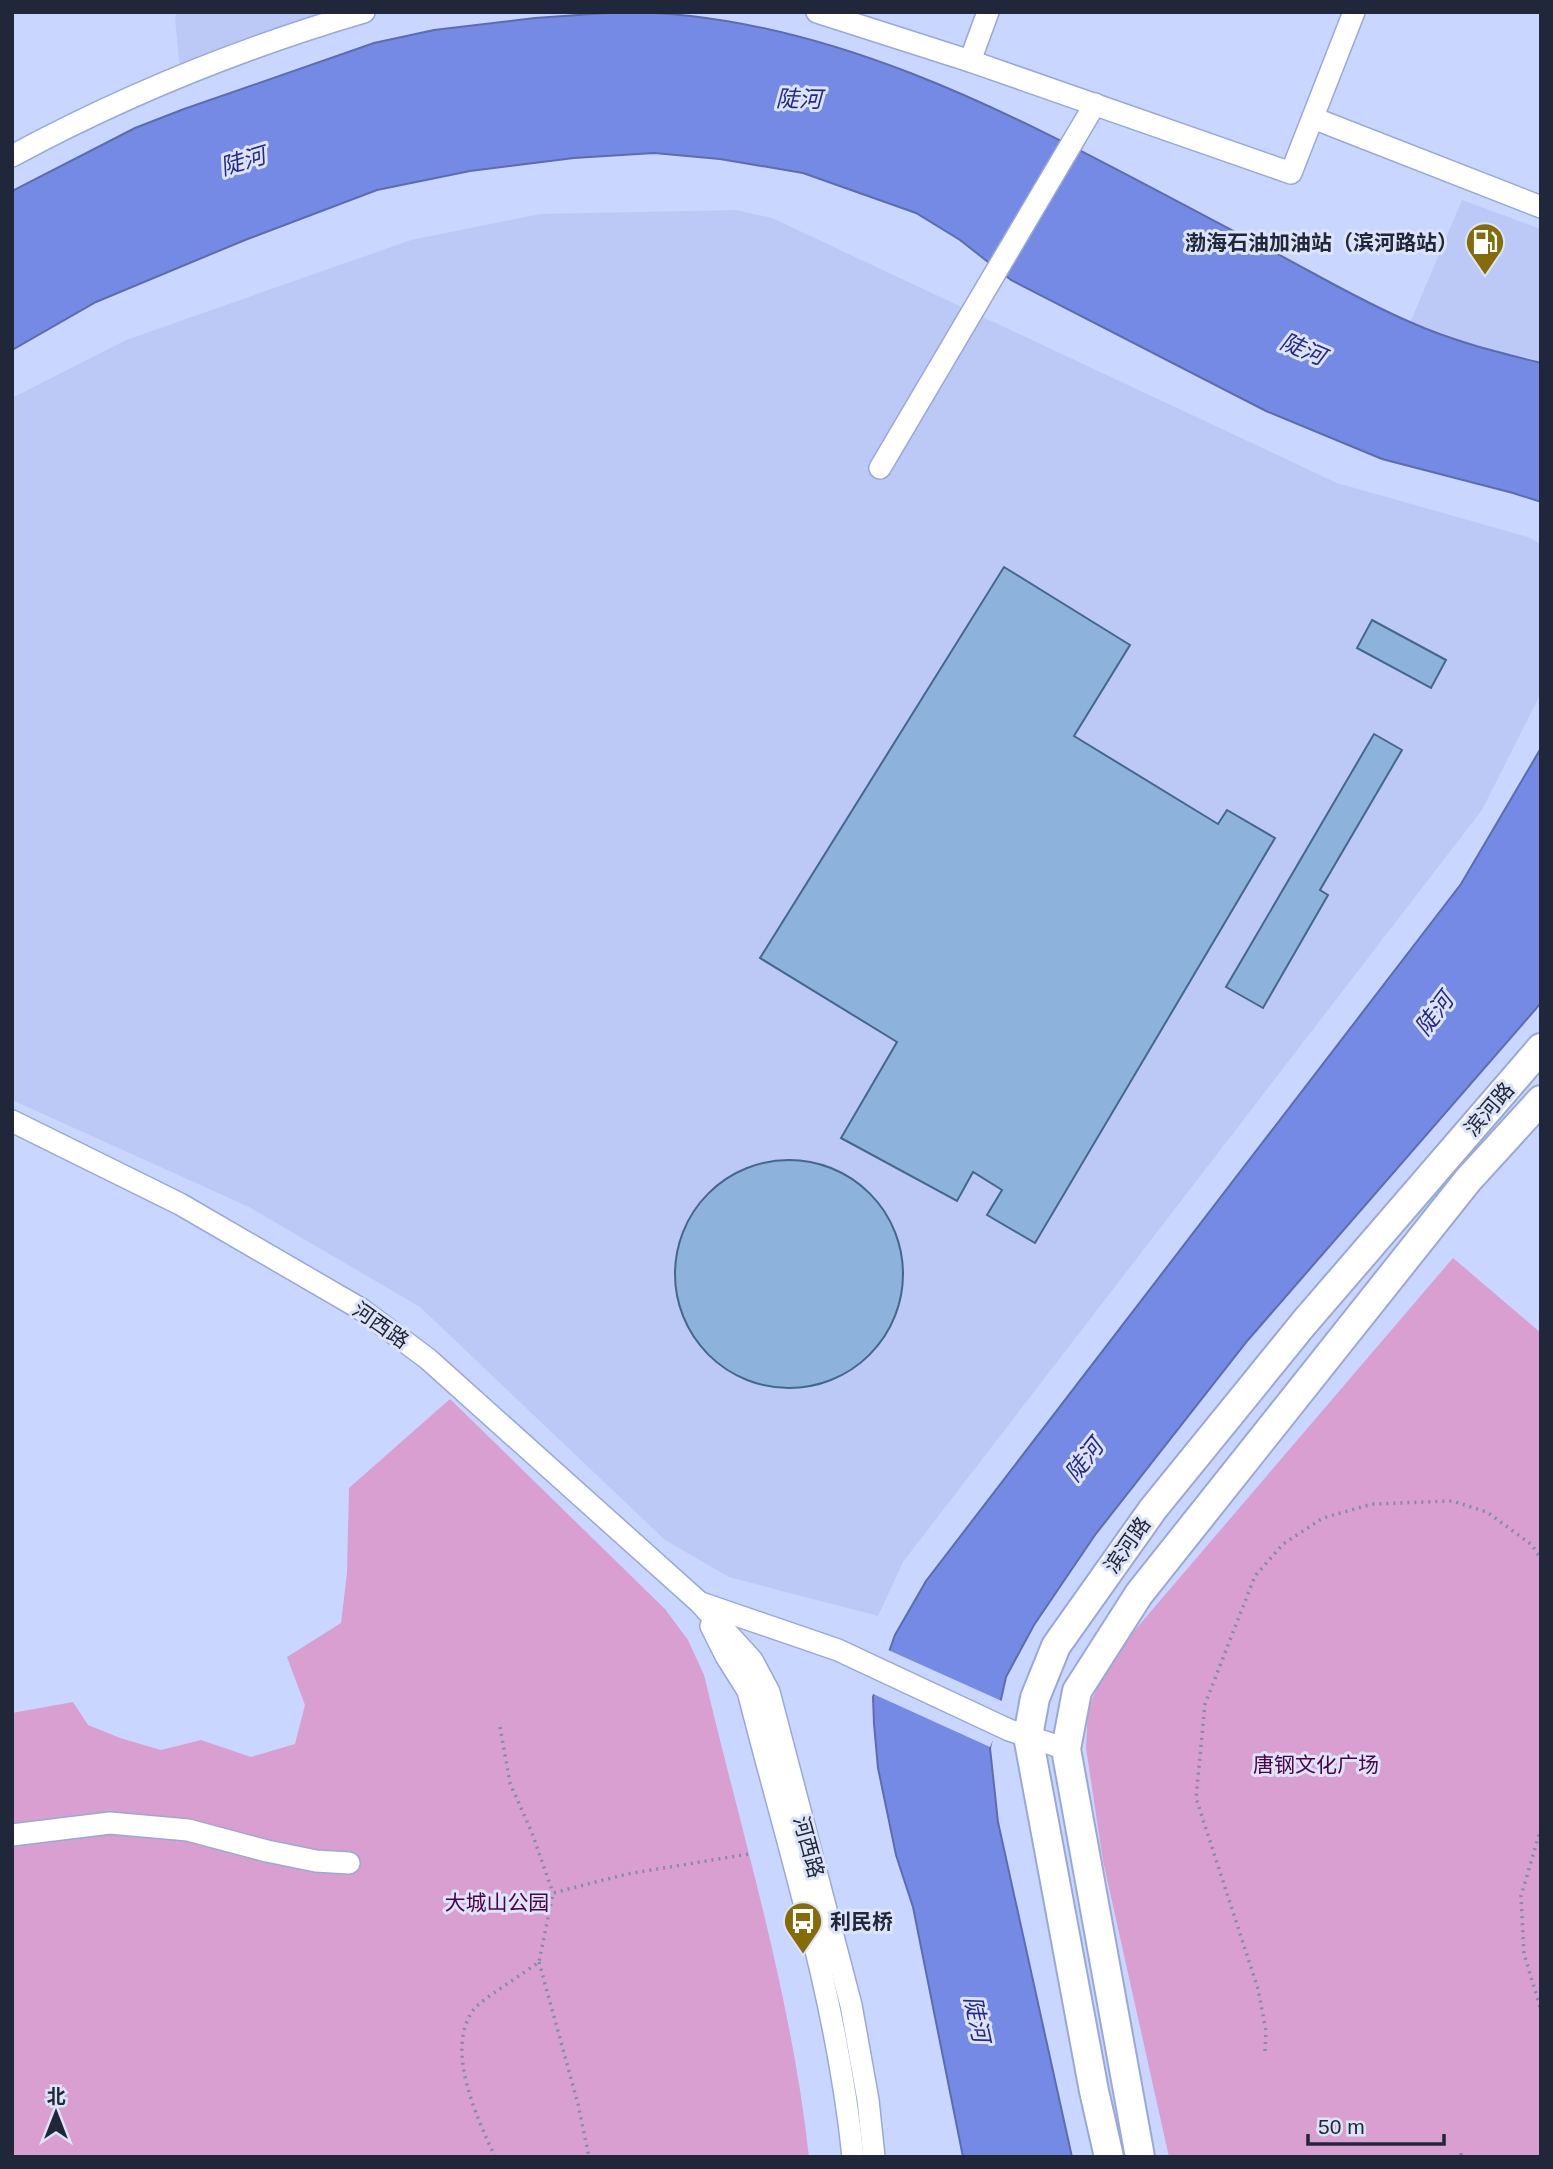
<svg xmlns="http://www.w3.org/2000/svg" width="1553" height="2169" viewBox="0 0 1553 2169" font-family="Helvetica,'Noto Sans SC',sans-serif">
	<rect width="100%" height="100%" fill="#c9d6ff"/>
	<g fill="#bcc9f7">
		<polygon points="177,12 342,12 180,70 175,18"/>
		<polygon points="1462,200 1541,229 1541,363 1485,349 1410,323"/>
		<polygon points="736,210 772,218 1337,483 1528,537 1541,544 1541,693 1482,810 903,1562 878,1616 729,1577 665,1540 420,1307 249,1207 12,1100 12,398 126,340 411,240 540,214"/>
	</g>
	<g fill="#d99fd0">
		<polygon points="1453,1258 1541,1333 1541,2157 1169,2157 1103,1861 1086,1748 1088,1708 1111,1658"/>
		<path d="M450,1399L665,1609L688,1640L704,1675C742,1835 791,1993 809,2157H12V1713L73,1702L88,1725L120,1738L161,1750L201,1740L251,1757L295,1744L305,1705L287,1657L341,1623L347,1573L349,1488Z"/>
	</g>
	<g fill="#758ae4" stroke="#5c6cb1" stroke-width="2">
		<path d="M621,12C855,12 1073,149 1274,252C1319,276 1363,302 1410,322C1452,341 1497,352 1541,363V502L1513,493L1382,459L1266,411L1011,280L960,240L916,213L803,173L720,159L654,153L574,158L470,171L377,190L245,240L96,302L12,350V191L135,128L184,109L374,43L434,30L535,18Z"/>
		<polygon points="1541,748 1541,1003 1248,1340 1095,1535 1034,1625 1006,1677 990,1748 998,1822 1072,2157 963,2157 913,1907 896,1855 878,1768 874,1724 873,1697 895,1635 926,1581 1461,884"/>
	</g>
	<polygon fill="#c9d6ff" points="886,1649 1004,1702 998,1729 990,1747 871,1693"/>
	<g fill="#8db2dc" stroke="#44678d" stroke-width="2">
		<polygon points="1004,567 1130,645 1074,736 1218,824 1227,810 1275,838 1035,1243 987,1215 1002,1190 973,1172 957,1201 841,1138 897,1042 760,958"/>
		<polygon points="1372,620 1446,660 1431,688 1357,648"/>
		<polygon points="1374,734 1402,750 1320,890 1328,895 1263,1008 1226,987"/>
		<circle cx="789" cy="1274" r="114"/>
	</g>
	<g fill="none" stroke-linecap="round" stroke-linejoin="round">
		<g stroke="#9aa8d9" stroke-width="24">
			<g id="minor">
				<polyline points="817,12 970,61 1291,173 1354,12"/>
				<polyline points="970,61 988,12"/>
				<polyline points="1313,118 1541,207"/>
				<path d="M12,156C125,95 241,48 364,12"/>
				<polyline points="880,468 1095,104"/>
				<polyline points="12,1121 180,1204 361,1309 428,1359 699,1602 752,1660 769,1692 851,2005 868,2100 874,2157"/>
				<polyline points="701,1603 838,1650 1009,1730 1066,1749"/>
				<path d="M711,1626L726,1656L748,1691C787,1845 837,1998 853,2157"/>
				<polyline points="12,1835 110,1823 188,1830 267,1851 316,1861 349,1863"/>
			</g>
		</g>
		<g stroke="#9aa8d9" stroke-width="32">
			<g id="major">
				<polyline points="1109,2157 1094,2091 1028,1736 1035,1698 1056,1646 1153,1509 1304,1323 1541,1048"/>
				<polyline points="1140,2157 1066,1749 1077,1691 1139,1594 1468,1180 1541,1100"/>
			</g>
		</g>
		<g stroke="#818bab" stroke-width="3.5" stroke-dasharray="2 5" stroke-linecap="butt">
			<polyline points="500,1727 510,1783 532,1833 553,1893"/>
			<polyline points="1541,1828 1521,1896 1524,1954 1541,2010"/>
			<polyline points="539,1962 578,2104 589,2157"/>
			<polyline points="1265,2051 1266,2031 1258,1989 1196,1798 1205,1704 1255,1576 1283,1544 1323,1518 1372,1504 1452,1501 1487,1512 1532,1545 1541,1559"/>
			<polyline points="1461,2153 1461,2157"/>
			<path d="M495,2157C477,2117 444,2049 474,2009C482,1999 526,1972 539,1962L553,1893L627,1874L749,1854"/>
		</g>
		<use href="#minor" stroke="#fff" stroke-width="21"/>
		<use href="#major" stroke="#fff" stroke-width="28"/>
	</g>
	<defs>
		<g id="fuel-pin" transform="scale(2.0125)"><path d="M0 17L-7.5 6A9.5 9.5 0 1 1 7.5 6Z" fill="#866c09" stroke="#dde4f8"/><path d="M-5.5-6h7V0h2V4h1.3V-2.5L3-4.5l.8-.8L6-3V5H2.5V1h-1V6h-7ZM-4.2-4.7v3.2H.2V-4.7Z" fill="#fff"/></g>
		<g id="bus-pin" transform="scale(2.0125)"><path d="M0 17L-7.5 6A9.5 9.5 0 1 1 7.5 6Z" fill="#866c09" stroke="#dde4f8"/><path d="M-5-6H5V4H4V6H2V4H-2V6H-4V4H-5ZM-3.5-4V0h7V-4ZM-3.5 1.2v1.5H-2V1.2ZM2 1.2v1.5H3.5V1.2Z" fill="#fff"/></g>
	</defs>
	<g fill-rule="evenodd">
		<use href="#fuel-pin" x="1485" y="242"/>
		<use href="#bus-pin" x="803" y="1921"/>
	</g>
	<g text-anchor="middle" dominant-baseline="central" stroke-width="6" stroke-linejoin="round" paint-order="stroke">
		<g font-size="21" font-weight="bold" fill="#21273a" stroke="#dde4f8" text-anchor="end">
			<text x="1458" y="242">渤海石油加油站（滨河路站）</text>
			<text x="830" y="1921" text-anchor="start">利民桥</text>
		</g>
		<g font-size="21" fill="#21273a" stroke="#dde4f8">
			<text transform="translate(1489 1109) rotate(-49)">滨河路</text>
			<text transform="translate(381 1325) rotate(35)">河西路</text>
			<text transform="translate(1127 1545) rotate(-55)">滨河路</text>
			<text transform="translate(809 1847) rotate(75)">河西路</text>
		</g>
		<g font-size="21" fill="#4e0048" stroke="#dde4f8">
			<text x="1316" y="1764">唐钢文化广场</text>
			<text x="497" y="1902">大城山公园</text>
		</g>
		<g font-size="23" font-style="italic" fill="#23298f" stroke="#dde4f8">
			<text transform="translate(799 99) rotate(1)">陡河</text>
			<text transform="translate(243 161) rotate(-17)">陡河</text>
			<text transform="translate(1303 349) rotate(23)">陡河</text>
			<text transform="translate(1434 1014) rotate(-53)">陡河</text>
			<text transform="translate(1084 1460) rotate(-52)">陡河</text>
			<text transform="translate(977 2019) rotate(78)">陡河</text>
		</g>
	</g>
	<rect width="1553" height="2169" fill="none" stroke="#21273a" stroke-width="28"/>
	<g transform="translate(56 2113)" stroke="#dde4f8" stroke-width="5" paint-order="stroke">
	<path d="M0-5L12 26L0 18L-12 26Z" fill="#21273a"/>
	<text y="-10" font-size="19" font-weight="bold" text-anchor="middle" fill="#21273a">北</text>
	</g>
	<path d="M1308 2134v10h136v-10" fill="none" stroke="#21273a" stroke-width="3.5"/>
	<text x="1318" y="2134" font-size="21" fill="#21273a" stroke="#dde4f8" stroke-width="5" paint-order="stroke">50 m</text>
</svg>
